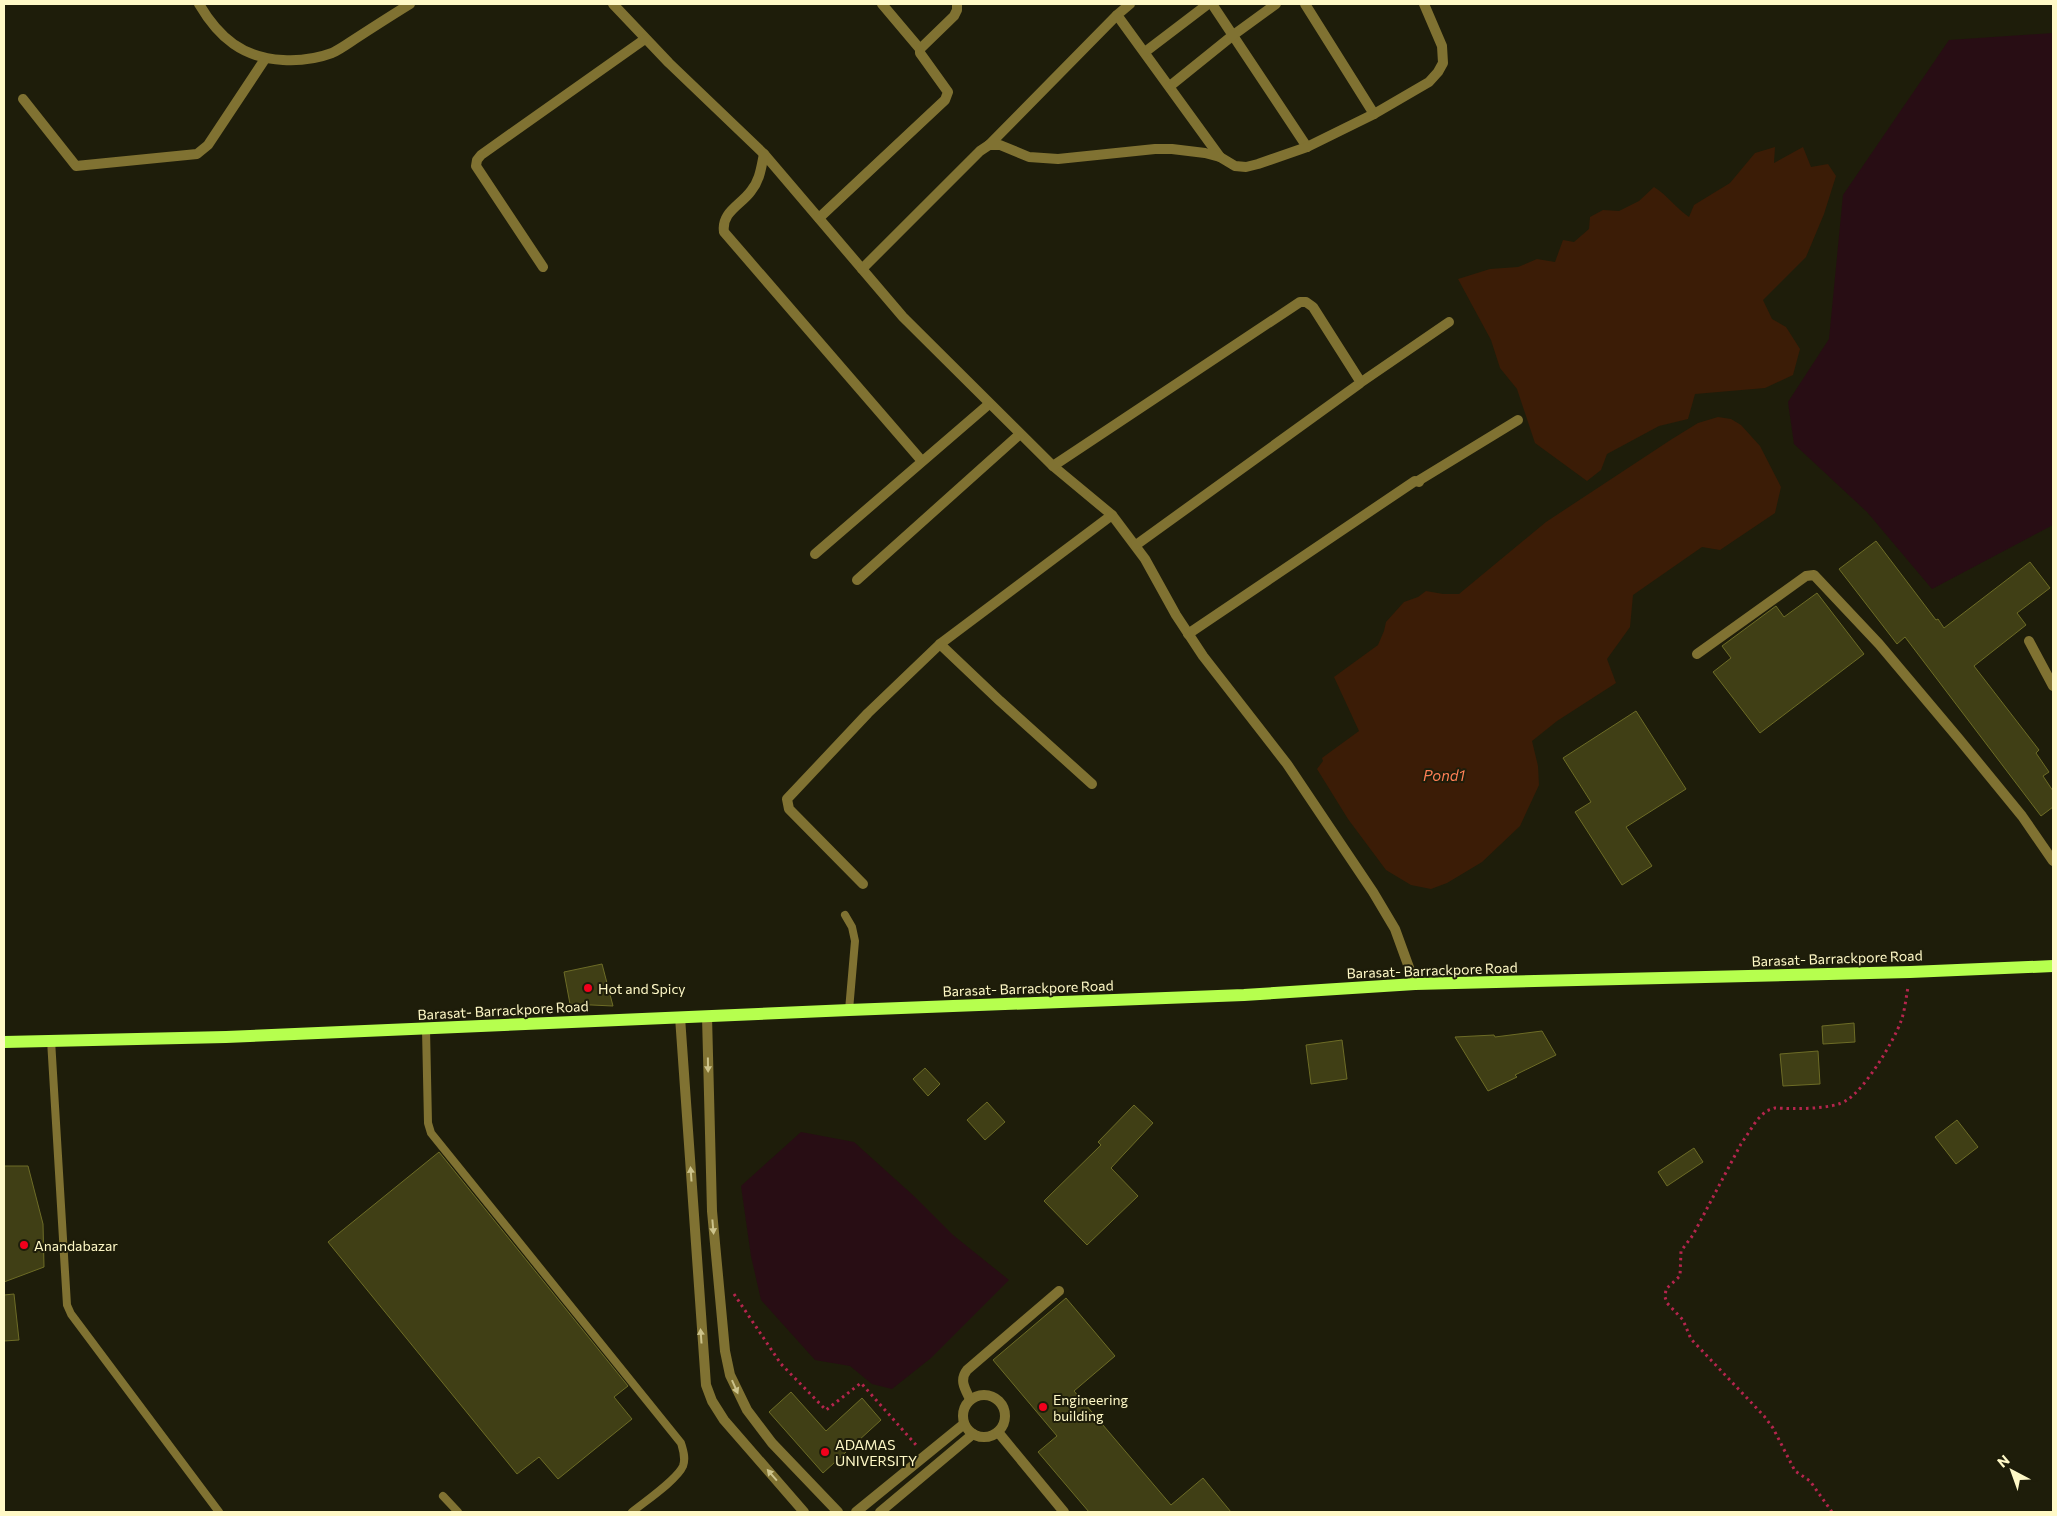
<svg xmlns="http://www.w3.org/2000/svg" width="2057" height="1516" viewBox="0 0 2057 1516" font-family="Commissioner,sans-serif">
	<rect width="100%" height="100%" fill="#1e1d0a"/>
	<g fill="#280d14">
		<polygon points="2053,33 2053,525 1932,589 1867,512 1794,444 1788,402 1829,339 1843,195 1949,40"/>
		<polygon points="801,1132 854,1142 915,1197 953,1235 1009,1280 931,1358 892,1389 872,1384 850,1366 815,1360 761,1300 751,1256 741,1186"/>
	</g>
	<g fill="#3b1c06">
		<path d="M1775,147L1774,163L1803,147L1811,167L1828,164L1836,176L1824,214L1806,257L1763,300L1772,319L1786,327L1800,349L1793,375L1765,388L1695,394L1688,419L1659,426L1607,454L1601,470L1587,481L1535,443L1517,389L1500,368L1491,340L1458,279L1490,269L1518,267L1537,259L1555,262L1563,240L1574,242L1589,229L1590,217L1603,210L1619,211L1639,201L1654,187C1667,195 1676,208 1689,217L1694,205L1730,183L1755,153Z"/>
		<polygon points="1718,417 1731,419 1741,425 1760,446 1781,487 1775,513 1720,550 1702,547 1633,595 1630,627 1607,659 1616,683 1557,721 1532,741 1538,766 1539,785 1520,826 1482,862 1447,883 1431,889 1411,885 1386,870 1348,819 1317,769 1323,761 1322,758 1359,731 1334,677 1378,645 1384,631 1386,622 1404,602 1418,597 1426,591 1443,594 1459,594 1546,522 1672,439 1698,423"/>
	</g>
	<g fill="#403f15" stroke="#6d6c26">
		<polygon points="1876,541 1936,620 1938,619 1944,628 2030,562 2050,588 2017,613 2026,625 1974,666 2039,750 2036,753 2049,772 2043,776 2053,791 2053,807 2041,816 1905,637 1897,644 1839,569"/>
		<polygon points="1817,593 1864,654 1760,733 1713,672 1731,658 1722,646 1776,606 1784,617"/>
		<polygon points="1636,711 1686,789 1626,827 1652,866 1622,885 1575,812 1591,802 1563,758"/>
		<polygon points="602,964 613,1006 570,1004 564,972"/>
		<polygon points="1854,1023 1855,1042 1823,1044 1822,1026"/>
		<polygon points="1542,1031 1556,1055 1515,1075 1517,1077 1488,1091 1455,1037 1494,1035 1495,1037"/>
		<polygon points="1342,1040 1347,1079 1311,1084 1306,1045"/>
		<polygon points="1818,1051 1820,1084 1783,1086 1780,1054"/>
		<polygon points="925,1068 940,1084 928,1096 913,1079"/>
		<polygon points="987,1102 1005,1122 985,1140 967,1120"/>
		<polygon points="1134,1105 1153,1123 1111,1168 1138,1196 1087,1245 1044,1201 1101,1145 1098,1142"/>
		<polygon points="1957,1120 1978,1147 1956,1164 1935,1137"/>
		<polygon points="1694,1148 1703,1162 1667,1186 1658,1172"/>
		<polygon points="439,1152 628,1386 614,1397 632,1419 558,1479 539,1457 517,1474 328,1242"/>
		<polygon points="4,1166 28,1166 43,1224 44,1267 4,1282"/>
		<polygon points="14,1294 19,1340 4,1341 4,1295"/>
		<polygon points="1066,1298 1115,1356 1074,1391 1171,1505 1203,1478 1231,1512 1089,1512 1038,1452 1057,1436 993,1360"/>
		<polygon points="791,1392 826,1431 862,1398 881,1420 823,1473 769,1412"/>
	</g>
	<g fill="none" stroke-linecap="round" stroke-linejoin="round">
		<g stroke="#b5254d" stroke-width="3" stroke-dasharray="2.5 4" stroke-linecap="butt">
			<polyline points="734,1294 781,1364 826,1410 861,1383 917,1446"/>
			<path d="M1832,1512L1810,1481L1795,1471L1773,1428L1764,1416L1691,1339L1683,1320L1667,1303L1665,1297L1666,1289L1680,1276L1681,1251L1693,1235L1741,1144L1757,1120L1766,1111L1775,1108C1792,1109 1833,1110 1847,1100C1865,1089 1894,1041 1901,1021C1905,1010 1906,998 1908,987"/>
		</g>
		<g stroke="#807232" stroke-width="8">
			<polyline points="845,915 852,927 855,941 849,1010"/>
			<path d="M426,1029L428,1123L431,1133L681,1443C683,1450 686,1458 683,1466C677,1480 644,1502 632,1512"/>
			<polyline points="51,1040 67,1305 71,1314 219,1512"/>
			<polyline points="443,1496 458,1512"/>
		</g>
		<g stroke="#807232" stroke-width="10">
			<path d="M199,4C219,38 243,58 283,60C301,61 316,59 332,53C341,49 350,42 358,37C375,26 392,15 410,4"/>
			<polyline points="613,4 669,63 764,154 903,317 1053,466 1112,515 1145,559 1176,615 1203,656 1287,764 1373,892 1395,929 1415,984"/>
			<polyline points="882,4 920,49"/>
			<polyline points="1130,4 1117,15 1220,157"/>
			<polyline points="1212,4 1307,147"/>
			<polyline points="1305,4 1374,114"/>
			<polyline points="1145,52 1208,4"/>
			<polyline points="1170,86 1232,36 1276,4"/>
			<polyline points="23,99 76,166 197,154 208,145 265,59"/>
			<polyline points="989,145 1117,15"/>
			<path d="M764,154C761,168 760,180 751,191C741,205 721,212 724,232L921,460"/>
			<polyline points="819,218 945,100 948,92 920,53 920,49 954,16 957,10 957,4"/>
			<polyline points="543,267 476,166 477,160 481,155 645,39"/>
			<polyline points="862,269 980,151 989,145 1000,145 1029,157 1058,159 1155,149 1172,149 1205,153 1220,157 1235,166 1246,167 1258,164 1307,147 1374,114 1429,82 1438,72 1443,63 1442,46 1424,4"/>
			<polyline points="1360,383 1449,322"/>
			<polyline points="1053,466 1300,302 1306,302 1313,307 1360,381 1359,384 1136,545"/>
			<polyline points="1418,481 1518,420"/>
			<polyline points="815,554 989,404"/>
			<polyline points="857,580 1020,434"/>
			<polyline points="1188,634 1415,481 1419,482"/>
			<polyline points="2029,641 2053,686"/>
			<polyline points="940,644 1000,701 1092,784"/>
			<polyline points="1697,654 1806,576 1814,575 1879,644 1959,739 2022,816 2053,861"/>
			<polyline points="863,884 789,809 787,799 868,713 940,644 1112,515"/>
			<polyline points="707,1016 712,1211 725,1351 730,1375 747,1410 772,1443 838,1512"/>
			<polyline points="680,1017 706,1385 712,1401 724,1420 804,1512"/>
			<circle cx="984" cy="1416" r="21"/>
			<path d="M970,1399C965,1389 959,1380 967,1370L1059,1291"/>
			<polyline points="998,1432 1064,1512"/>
			<polyline points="856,1512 964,1424"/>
			<polyline points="880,1512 973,1434"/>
		</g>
		<polyline stroke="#b6ff4e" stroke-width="12" points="4,1042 226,1037 849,1010 1244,995 1415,984 1910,972 2053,966"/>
	</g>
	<defs><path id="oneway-solid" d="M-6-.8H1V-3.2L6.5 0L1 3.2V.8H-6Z" transform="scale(1.25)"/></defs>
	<g fill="#ccc38b">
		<use href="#oneway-solid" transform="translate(708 1065) rotate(89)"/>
		<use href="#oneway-solid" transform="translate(691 1174) rotate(-94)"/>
		<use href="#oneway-solid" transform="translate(713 1227) rotate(85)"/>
		<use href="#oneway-solid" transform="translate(701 1336) rotate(-94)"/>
		<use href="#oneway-solid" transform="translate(735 1387) rotate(66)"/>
		<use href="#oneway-solid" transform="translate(772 1475) rotate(-131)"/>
	</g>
	<g fill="#f2001c" stroke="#1e1d0a" stroke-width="2">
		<circle cx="588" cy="988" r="5"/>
		<circle cx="24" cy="1245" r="5"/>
		<circle cx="1043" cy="1407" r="5"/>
		<circle cx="825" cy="1452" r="5"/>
	</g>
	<g text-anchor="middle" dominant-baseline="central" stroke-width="4" stroke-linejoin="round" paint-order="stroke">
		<g font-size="14" fill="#fff9c7" stroke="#1e1d0a">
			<text transform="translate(1837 958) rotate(-2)">Barasat- Barrackpore Road</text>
			<text transform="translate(1432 970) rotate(-2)">Barasat- Barrackpore Road</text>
			<text transform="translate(1028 988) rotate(-2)">Barasat- Barrackpore Road</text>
			<text transform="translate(503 1010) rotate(-3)">Barasat- Barrackpore Road</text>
		</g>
		<g font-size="14" fill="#fff9c7" stroke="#1e1d0a" text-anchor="start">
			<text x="598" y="988">Hot and Spicy</text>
			<text x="34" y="1245">Anandabazar</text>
			<text x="1053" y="1399">Engineering<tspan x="1053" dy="16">building</tspan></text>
			<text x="835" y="1444">ADAMAS<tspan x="835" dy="16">UNIVERSITY</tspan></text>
		</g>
		<g font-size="15" font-style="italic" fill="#ff7f55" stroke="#1e1d0a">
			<text x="1444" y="775">Pond1</text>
		</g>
	</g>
	<rect width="2057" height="1516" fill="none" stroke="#fff9c7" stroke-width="10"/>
	<g transform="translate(2012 1471) rotate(319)" stroke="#1e1d0a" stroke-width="4" paint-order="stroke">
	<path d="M0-4L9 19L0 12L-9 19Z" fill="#fff9c7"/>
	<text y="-8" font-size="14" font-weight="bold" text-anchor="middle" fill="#fff9c7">N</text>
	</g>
</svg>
